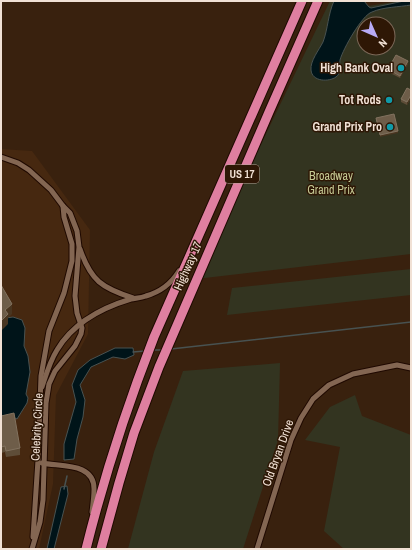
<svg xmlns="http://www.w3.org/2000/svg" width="412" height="550" viewBox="0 0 412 550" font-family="'Archivo Narrow',sans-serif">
	<rect width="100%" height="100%" fill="#39210e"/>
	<polygon fill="#462810" points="1,149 32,151 90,230 88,334 56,395 53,484 39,549 1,549"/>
	<g fill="#333420" fill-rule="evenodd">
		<path d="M330,1H364L368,6L400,1H411V254L196,279ZM364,24H388V48H364Z"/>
		<polygon points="411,269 411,295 227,315 232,288"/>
		<polygon points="280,363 278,440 243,549 128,549 154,452 183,371"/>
		<polygon points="355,395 362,416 411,435 411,549 344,549 324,531 340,447 305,440 330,407"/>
	</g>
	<g fill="#001419" stroke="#485251">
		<path d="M334,1H364L369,7L371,8L404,1H411V5C399,7 383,7 372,12C362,15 343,49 340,60C339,65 342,73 336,77C329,82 312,82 311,70C310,61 319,50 323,42C328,29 328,14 334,1Z"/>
		<polygon points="13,317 22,320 25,328 24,346 28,356 30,372 26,394 28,398 27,403 17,419 13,417 1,417 1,323 6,318"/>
		<polygon points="115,348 133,348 134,355 125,359 113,357 91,367 80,385 85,400 83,417 77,439 74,459 64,460 64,444 76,402 72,385 78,370 90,360"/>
		<polygon points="67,486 68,494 54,549 47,549 61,487"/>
	</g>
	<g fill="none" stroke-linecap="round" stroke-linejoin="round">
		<g stroke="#485251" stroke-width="1.5">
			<polyline points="171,349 411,322"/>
			<polyline points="153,350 163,350"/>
			<polyline points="133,352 145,351"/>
			<polyline points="64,489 67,476"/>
		</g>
		<g stroke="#1f0900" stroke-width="7">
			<g id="street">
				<polyline points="1,157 18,163 29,170 51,190 63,206 70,213 77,231 79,247 75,296 77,313 82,328 81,334 75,346 55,371 49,384 46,403 43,500 40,522 32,549"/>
				<path d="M80,249C91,281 102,288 133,298"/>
				<path d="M42,387C46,375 50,361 57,350C73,323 101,308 131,299C136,298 141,298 146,296C160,292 171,284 179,271"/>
				<path d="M42,463C60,467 95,462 94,490C94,497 93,504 92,512"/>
				<polyline points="33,537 38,460 41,376 49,331 64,293 72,261 72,244 64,217 63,206"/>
				<polyline points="257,549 291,440 301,418 313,399 329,385 353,374 397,365 411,368"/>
			</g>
		</g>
		<g stroke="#1f0900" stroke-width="11">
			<g id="highway">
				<path d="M86,549C104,477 127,406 154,337L302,1"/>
				<polyline points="101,549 119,483 134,433 159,367 269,112 318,1"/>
			</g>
		</g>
		<use href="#street" stroke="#836652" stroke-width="5"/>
		<use href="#highway" stroke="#df7fa0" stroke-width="9"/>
	</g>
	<g fill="#5e4d38">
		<polygon points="408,64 400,78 388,72 388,69"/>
		<polygon points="411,90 411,98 407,105 401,102 401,99"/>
		<polygon points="1,416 20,448 20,455 6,457 5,452 1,453"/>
	</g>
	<g fill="#493520">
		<polygon points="408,61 408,64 400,78 400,76"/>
		<polygon points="411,95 411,98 407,105 407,102"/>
		<polygon points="398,131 398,133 380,137 380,135"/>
		<polygon points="12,304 12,314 8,318 8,324 1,331 1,321 5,310"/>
	</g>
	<g fill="#6e5d49" stroke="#82725f">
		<polygon points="396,55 408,61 400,76 388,69"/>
		<polygon points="407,88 411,90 411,95 407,102 401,99"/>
		<polygon points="394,114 398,131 380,135 376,118"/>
		<polygon points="1,285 12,304 5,310 8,314 1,321"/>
		<polygon points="14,413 20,448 6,451 5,446 1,447 1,416"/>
	</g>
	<g fill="#0f9aa8" stroke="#2e1705" stroke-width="1.5">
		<circle cx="401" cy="68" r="4"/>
		<circle cx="389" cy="100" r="4"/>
		<circle cx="390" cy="127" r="4"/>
	</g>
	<g text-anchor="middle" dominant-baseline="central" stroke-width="3" stroke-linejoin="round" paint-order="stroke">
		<rect fill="#2e1705" stroke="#b6a497" stroke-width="1" x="225" y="165" width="34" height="18" rx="3"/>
		<g font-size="11" font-weight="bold" fill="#f1e1d5">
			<text x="242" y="174">US 17</text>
		</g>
		<g font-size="12" font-weight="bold" fill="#f1e1d5" stroke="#2e1705" text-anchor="end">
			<text x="393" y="68">High Bank Oval</text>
			<text x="381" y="100">Tot Rods</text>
			<text x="382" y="127">Grand Prix Pro</text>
		</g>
		<g font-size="12" fill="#c5c994" stroke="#2e1705">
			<text x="331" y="176">Broadway<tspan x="331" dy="14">Grand Prix</tspan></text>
		</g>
		<g font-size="12" fill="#f1e1d5" stroke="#2e1705">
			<text transform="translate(188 266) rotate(-66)">Highway 17</text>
			<text transform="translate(37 427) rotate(-87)">Celebrity Circle</text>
			<text transform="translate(278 453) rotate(-70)">Old Bryan Drive</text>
		</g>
	</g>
	<rect width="412" height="550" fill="none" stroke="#f1e1d5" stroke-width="4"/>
	<g transform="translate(376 36) rotate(135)"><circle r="19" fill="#2e1705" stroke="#7c6858"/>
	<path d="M0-3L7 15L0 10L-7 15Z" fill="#b8abf7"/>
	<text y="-6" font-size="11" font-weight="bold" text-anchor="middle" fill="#f1e1d5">N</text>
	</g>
</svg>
